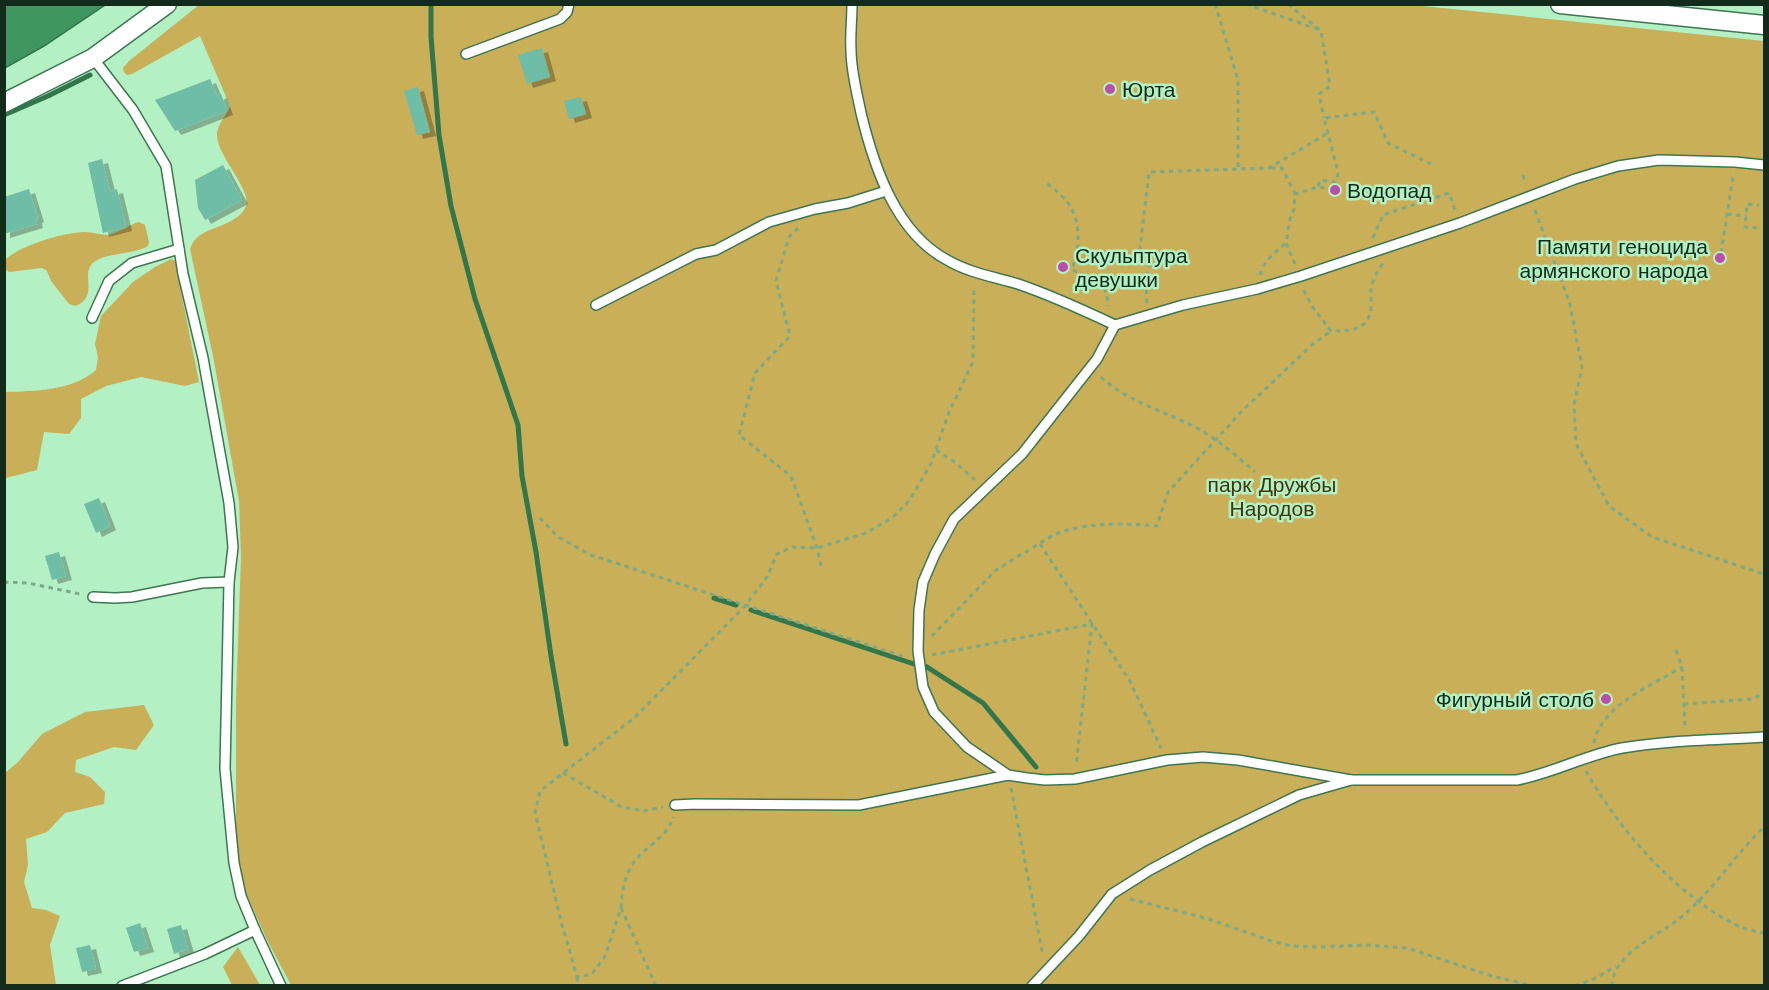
<svg xmlns="http://www.w3.org/2000/svg" width="1769" height="990" viewBox="0 0 1769 990" font-family="'Work Sans',sans-serif">
	<defs>
		<filter id="shadow"><feDropShadow dx="6" dy="4" stdDeviation="0" flood-color="#0004"/></filter>
	</defs>
	<rect width="100%" height="100%" fill="#b3f0c4"/>
	<g fill="#c9af58">
		<path d="M200,4H1403L1764,41V985H291L267,940L244,889L236,848V698L241,557L239,501L213,356L190,249C197,224 236,230 246,206C252,190 217,156 217,135C217,124 227,115 230,106L200,36L132,74L127,75L124,72L123,68L129,61Z"/>
		<path d="M139,222L145,225L149,242L148,246C133,255 108,252 94,262C79,274 100,295 76,306L69,304L51,281L47,271L42,268L9,272L5,269V260C19,246 64,232 85,232C92,232 101,235 108,235C119,233 128,225 139,222Z"/>
		<path d="M171,259L175,261L199,382L185,386L141,377L106,386L81,399V418L69,434L44,432L37,470L6,478L4,474L5,392C35,391 72,391 96,370L98,357L95,344L101,316L133,282L155,267Z"/>
		<polygon points="144,705 154,725 136,750 114,747 76,760 75,772 90,777 105,792 104,804 65,813 47,832 26,839 28,865 24,882 32,908 46,910 60,916 50,945 56,985 5,985 5,773 18,762 42,734 85,712"/>
		<polygon points="238,947 260,985 232,985 223,967"/>
	</g>
	<polygon fill="#40965f" stroke="#32764b" stroke-width="1.5" points="5,4 105,4 105,5 44,46 5,68"/>
	<g fill="none" stroke-linecap="round" stroke-linejoin="round">
		<g stroke="#32764b" stroke-width="5">
			<polyline points="431,4 431,37 439,135 451,206 475,299 518,425 522,476 536,552 551,656 566,744"/>
			<polyline points="4,115 48,96 90,75"/>
			<polyline points="714,598 736,605"/>
			<polyline points="751,610 914,664"/>
			<polyline points="927,667 983,703 1036,767"/>
		</g>
	</g>
	<g fill="#6ebda6" filter="url(#shadow)">
		<polygon points="542,48 550,77 527,84 518,55"/>
		<polygon points="210,79 217,96 221,94 227,111 175,131 155,100"/>
		<polygon points="418,87 430,132 417,135 404,91"/>
		<polygon points="581,97 586,114 569,119 564,101"/>
		<polygon points="102,159 110,191 117,189 126,227 103,233 88,163"/>
		<polygon points="223,165 242,200 205,220 198,208 195,180"/>
		<polygon points="29,189 38,218 36,219 37,224 4,234 4,197"/>
		<polygon points="99,498 110,526 96,533 84,504"/>
		<polygon points="59,552 66,576 52,580 45,556"/>
		<polygon points="140,923 148,948 134,952 126,928"/>
		<polygon points="181,925 188,949 174,954 167,929"/>
		<polygon points="90,945 96,969 82,972 76,948"/>
	</g>
	<g fill="none" stroke-linecap="round" stroke-linejoin="round">
		<g stroke="#3d7650" stroke-width="12">
			<g id="lane">
				<path d="M852,4C852,20 850,35 851,50C851,71 857,93 861,113C874,167 896,234 949,261C970,273 995,277 1018,284C1051,295 1083,310 1115,325"/>
				<polyline points="466,54 560,19 567,12 569,4"/>
				<polyline points="93,58 133,110 166,166 183,274 203,358 229,503 233,547 229,582 225,769 234,863 241,896 255,930 281,986"/>
				<polyline points="596,305 696,254 716,250 769,222 815,209 848,203 886,191"/>
				<polyline points="92,318 109,281 132,263 179,249"/>
				<polyline points="93,597 115,598 132,597 202,583 229,582"/>
				<polyline points="1351,780 1238,760 1203,757 1167,760 1075,779 1045,780 1027,778 1008,775 967,747 934,712 923,687 918,651 919,610 923,582 935,554 954,519 1022,454 1097,359 1115,325 1183,305 1257,289 1301,276 1460,223 1575,179 1618,166 1659,160 1735,162 1764,165"/>
				<polyline points="675,805 695,804 859,805 1008,775"/>
				<polyline points="122,986 205,954 255,930"/>
				<path d="M1032,986L1079,936L1112,894L1150,870L1202,842L1299,795L1351,780H1517C1553,773 1586,755 1622,748C1669,740 1717,740 1764,737"/>
			</g>
		</g>
		<g stroke="#3d7650" stroke-width="21">
			<g id="street">
				<polyline points="1560,4 1764,25"/>
				<polyline points="4,103 93,58 167,4"/>
			</g>
		</g>
		<g stroke="#7aaa88" stroke-width="3" stroke-dasharray="4.5 4.5" stroke-linecap="butt">
			<polyline points="1215,4 1238,80 1238,170"/>
			<polyline points="1246,4 1317,29"/>
			<polyline points="1288,4 1321,31 1330,86 1319,94 1324,118"/>
			<polyline points="1271,168 1282,168 1295,194"/>
			<polyline points="1523,175 1526,184"/>
			<path d="M1047,184C1081,206 1083,233 1072,270C1091,278 1110,282 1107,306"/>
			<polyline points="1318,186 1320,180 1335,182 1337,180 1338,172 1324,118 1374,112 1388,143 1431,164"/>
			<polyline points="1535,210 1570,304 1582,368 1574,405 1576,444 1609,506 1652,537 1764,574"/>
			<polyline points="1727,214 1746,216"/>
			<polyline points="798,228 789,237 776,281 790,336 755,373 739,435 791,476 817,548 821,566"/>
			<polyline points="1757,228 1745,227 1747,204 1759,205"/>
			<polyline points="1373,238 1383,215 1449,193 1455,210"/>
			<polyline points="1721,253 1733,176"/>
			<polyline points="1295,264 1286,243 1290,219 1294,209 1295,194 1318,187 1340,190"/>
			<path d="M1260,275C1263,262 1275,252 1285,244"/>
			<path d="M1304,290L1311,305L1331,331C1349,331 1369,331 1371,308C1372,302 1370,295 1371,289C1372,280 1378,271 1383,263"/>
			<polyline points="1147,303 1146,285 1150,257 1139,256 1149,172 1269,168 1328,133"/>
			<path d="M1101,377C1126,401 1164,411 1195,427C1217,439 1237,456 1255,472"/>
			<polyline points="936,450 956,463 975,480"/>
			<polyline points="540,518 558,537 591,555 905,657"/>
			<polyline points="1040,544 1130,681 1161,748"/>
			<polyline points="4,582 28,583 80,594"/>
			<path d="M932,636L996,570L1055,534C1088,522 1123,523 1157,526L1168,492L1242,411L1314,343L1331,331"/>
			<polyline points="1676,650 1682,667 1685,728"/>
			<polyline points="932,655 1092,624 1076,766"/>
			<polyline points="1684,704 1752,699 1764,693"/>
			<path d="M1594,743C1600,706 1654,684 1682,667"/>
			<path d="M1586,771C1619,830 1677,896 1738,926C1746,930 1756,931 1764,933"/>
			<polyline points="563,773 622,807 644,811 663,807"/>
			<polyline points="1011,788 1043,956"/>
			<polyline points="1130,899 1209,919 1268,940 1291,946 1319,947 1366,945 1407,948 1492,976 1533,986"/>
			<path d="M621,908C622,889 625,871 639,856C651,844 669,834 673,817"/>
			<polyline points="577,977 578,986"/>
			<polyline points="656,986 621,908 605,956 592,974 577,977 561,921 535,812 540,791 634,718 745,606 767,577 777,554 792,547 817,548 866,533 892,518 909,501 931,464 949,412 973,362 974,286"/>
			<polyline points="1575,986 1596,978 1616,966"/>
			<path d="M1612,986C1613,955 1653,938 1675,922C1700,903 1719,878 1739,854C1747,845 1755,835 1764,827"/>
		</g>
		<use href="#lane" stroke="#fff" stroke-width="9"/>
		<use href="#street" stroke="#fff" stroke-width="18"/>
	</g>
	<g fill="#bb4ead" stroke="#b3f0c4" stroke-width="2">
		<circle cx="1110" cy="89" r="6"/>
		<circle cx="1335" cy="190" r="6"/>
		<circle cx="1720" cy="258" r="6"/>
		<circle cx="1063" cy="267" r="6"/>
		<circle cx="1606" cy="699" r="6"/>
	</g>
	<g text-anchor="middle" dominant-baseline="central" stroke-width="5" stroke-linejoin="round" paint-order="stroke">
		<g font-size="21" fill="#132b1b" stroke="#b3f0c4" text-anchor="start">
			<text x="1122" y="89">Юрта</text>
			<text x="1347" y="190">Водопад</text>
			<text x="1708" y="246" text-anchor="end">Памяти геноцида<tspan x="1708" dy="24">армянского народа</tspan></text>
			<text x="1075" y="255">Скульптура<tspan x="1075" dy="24">девушки</tspan></text>
			<text x="1594" y="699" text-anchor="end">Фигурный столб</text>
		</g>
		<g font-size="21" fill="#41360c" stroke="#b3f0c4">
			<text x="1272" y="484">парк Дружбы<tspan x="1272" dy="24">Народов</tspan></text>
		</g>
	</g>
	<rect width="1769" height="990" fill="none" stroke="#132b1b" stroke-width="12"/>
</svg>
